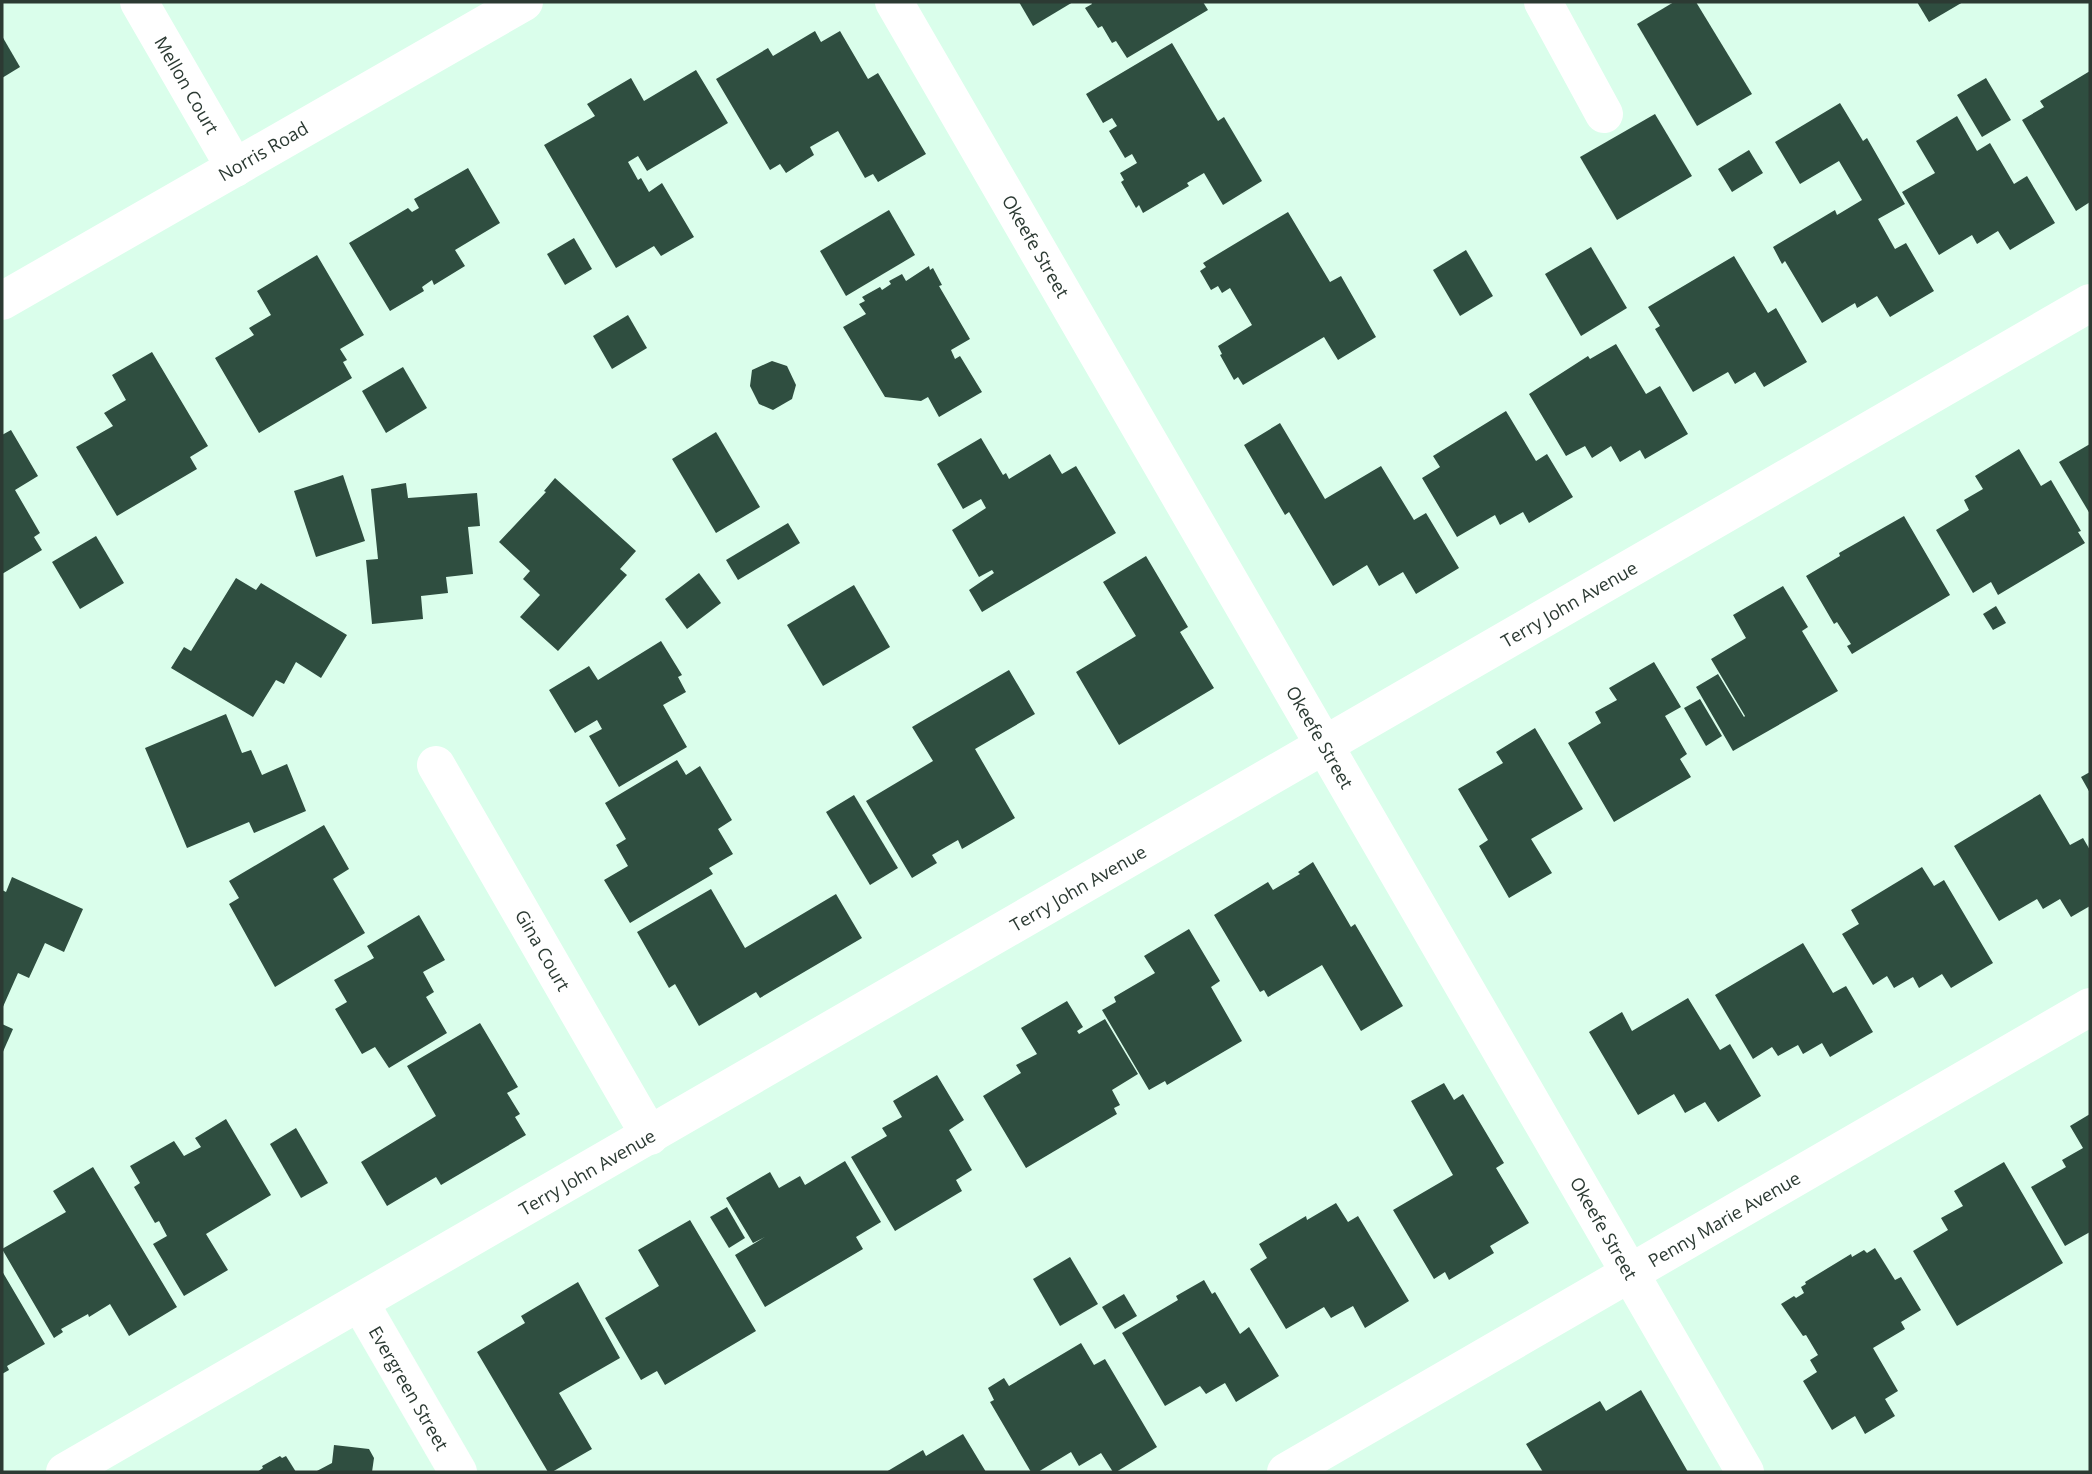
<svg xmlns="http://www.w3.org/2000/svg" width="2092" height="1474" viewBox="0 0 2092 1474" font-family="'Open Sans',sans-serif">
	<rect width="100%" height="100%" fill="#dafeeb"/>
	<g fill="#2f4e40">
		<polygon points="1019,2 1073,2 1033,26"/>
		<polygon points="1091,2 1203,2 1208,10 1127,58 1116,41 1112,43 1102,26 1098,28 1085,8 1092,4"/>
		<polygon points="1674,2 1696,2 1752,94 1697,126 1637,24"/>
		<polygon points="1917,2 1963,2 1929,22"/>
		<polygon points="815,31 821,42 840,31 868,79 878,73 926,154 878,182 873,174 865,178 838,131 810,147 814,155 786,173 780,164 770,170 716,79 768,48 773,56"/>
		<polygon points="2,36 20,67 2,78"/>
		<polygon points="1172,43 1218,121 1224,117 1262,181 1223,205 1204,173 1187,183 1189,186 1143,213 1139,205 1136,208 1121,182 1124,180 1120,173 1137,163 1132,154 1125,158 1109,131 1117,126 1112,118 1103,123 1086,94"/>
		<polygon points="696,70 728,123 647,171 638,156 628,162 638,180 641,178 649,192 662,183 694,237 661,256 654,246 616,268 544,145 595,116 587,104 631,78 644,101"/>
		<polygon points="2090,71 2090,202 2076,211 2022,120 2044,107 2040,101"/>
		<polygon points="1986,78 2011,120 1982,137 1957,95"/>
		<polygon points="1840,103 1863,141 1867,138 1905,204 1878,219 1895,249 1906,243 1934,291 1890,317 1877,296 1857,308 1855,303 1822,323 1785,261 1782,264 1773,247 1835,210 1837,215 1862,200 1839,161 1800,184 1775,142"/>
		<polygon points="1655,114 1692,176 1617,220 1580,157"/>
		<polygon points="1957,116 1977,151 1990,143 2014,184 2027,176 2055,223 2010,250 1998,231 1977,244 1972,235 1939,255 1902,192 1935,173 1916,141"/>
		<polygon points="1749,150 1763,173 1732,192 1718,169"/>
		<polygon points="468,168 500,223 455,250 465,266 434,285 432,280 422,287 424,291 390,311 349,243 408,208 412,212 419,208 414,199"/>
		<polygon points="889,210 915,255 846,296 820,251"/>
		<polygon points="1288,212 1330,282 1341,276 1376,337 1338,360 1324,337 1243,385 1238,377 1234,380 1220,355 1222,354 1218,346 1252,325 1230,288 1222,293 1218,286 1211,290 1200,271 1206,267 1203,263"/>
		<polygon points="574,238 592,269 565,285 547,254"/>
		<polygon points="1591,247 1627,308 1581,336 1545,274"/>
		<polygon points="1466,250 1493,296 1460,316 1433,270"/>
		<polygon points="317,255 364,335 340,349 347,360 343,362 352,378 259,433 215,358 254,335 249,328 271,315 257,291"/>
		<polygon points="1734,256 1768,313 1776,308 1807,362 1764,387 1755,372 1735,384 1728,372 1693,392 1655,329 1660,326 1648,307"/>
		<polygon points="929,266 930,270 933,268 942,285 939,286 970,339 951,350 955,359 960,356 982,392 939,417 928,397 921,401 885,397 843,327 866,314 859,304 865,301 862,297 880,287 882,290 891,284 889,281 902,274 906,281"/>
		<polygon points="628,315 647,348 612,369 593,336"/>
		<polygon points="1616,344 1646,394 1660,386 1688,434 1645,459 1640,450 1620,462 1611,446 1592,458 1585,446 1566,456 1529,394 1588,356 1590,359"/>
		<polygon points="152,352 208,446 190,457 197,469 117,516 76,447 113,426 104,413 126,400 112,375"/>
		<polygon points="772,361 787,366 796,385 792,399 773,410 759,404 750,386 752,370"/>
		<polygon points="403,367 427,408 386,433 362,391"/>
		<polygon points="1506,411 1536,461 1547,454 1573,497 1529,523 1523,512 1500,525 1495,515 1457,537 1422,478 1440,467 1433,456"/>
		<polygon points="1280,423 1325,499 1381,466 1414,520 1426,513 1459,568 1416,594 1403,572 1379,586 1367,565 1333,586 1289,512 1285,515 1244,445"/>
		<polygon points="11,430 38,476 15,490 40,533 34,537 42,550 2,574 2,435"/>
		<polygon points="716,432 760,507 716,533 672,459"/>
		<polygon points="981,438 1003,475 1006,473 1009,479 1050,454 1062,474 1076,466 1116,533 982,612 969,590 994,573 992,570 979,577 952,530 986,508 981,499 963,509 937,464"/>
		<polygon points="2090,444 2090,514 2059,462"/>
		<polygon points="2019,449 2041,486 2051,480 2081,531 2078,532 2085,543 1998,595 1991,582 1973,593 1936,530 1969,510 1964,500 1983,489 1975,476"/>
		<polygon points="343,475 365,541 316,557 294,491"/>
		<polygon points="555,478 636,551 620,569 627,575 558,651 520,617 540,595 523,579 530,571 499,542 546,492 544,491"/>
		<polygon points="406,483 408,498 477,493 480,526 468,527 473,574 446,577 448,593 421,596 423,619 372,624 366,560 378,559 371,489"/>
		<polygon points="1904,516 1950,595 1852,654 1847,646 1851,644 1837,622 1834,624 1806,576 1840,556 1839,553"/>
		<polygon points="788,523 800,543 738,580 726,560"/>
		<polygon points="96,536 124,583 80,609 52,562"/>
		<polygon points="1146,556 1188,627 1180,632 1214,688 1119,745 1076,672 1136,636 1103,582"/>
		<polygon points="699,573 721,603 687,629 665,599"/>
		<polygon points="236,578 256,590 261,583 347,635 321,678 296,662 284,684 276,680 253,717 171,668 184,647 191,651"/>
		<polygon points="854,585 890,647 823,686 787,625"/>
		<polygon points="1783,586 1808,627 1802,631 1838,691 1733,751 1696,687 1718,674 1744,717 1745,716 1711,659 1746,638 1733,615"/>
		<polygon points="1996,606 2006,623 1993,630 1983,614"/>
		<polygon points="661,641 682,675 678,677 686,692 663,705 687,747 619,787 589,736 602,729 597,720 575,733 549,690 589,666 598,680"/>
		<polygon points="1654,662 1681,707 1665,716 1687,754 1680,759 1691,777 1614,822 1568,743 1601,723 1595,712 1617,700 1609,688"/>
		<polygon points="1009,670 1035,714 975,749 1015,818 962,849 958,840 932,855 937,863 912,878 866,801 933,761 912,727"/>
		<polygon points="1700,699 1722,736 1706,746 1684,708"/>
		<polygon points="226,714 242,753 251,750 262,775 287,764 306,811 254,833 249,822 187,848 145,748"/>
		<polygon points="1535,728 1583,809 1531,839 1552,873 1509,898 1479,846 1488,840 1458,789 1503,763 1496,752"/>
		<polygon points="677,760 686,775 700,766 732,820 718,829 733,854 709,868 713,874 630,923 604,880 628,866 616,845 626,839 605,803"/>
		<polygon points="2090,772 2090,793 2081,777"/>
		<polygon points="2040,794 2070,845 2083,838 2090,850 2090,906 2071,917 2060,899 2043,909 2037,899 1999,921 1954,846"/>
		<polygon points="854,795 898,868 870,885 826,812"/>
		<polygon points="324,825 349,869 333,879 365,933 275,987 229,904 239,898 229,881"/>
		<polygon points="1313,862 1351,927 1355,924 1403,1006 1361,1031 1322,965 1268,997 1264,990 1260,992 1214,915 1268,882 1273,890 1300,874 1298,872"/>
		<polygon points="1922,867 1934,886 1944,880 1993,963 1951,988 1942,974 1919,988 1913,977 1894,988 1887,976 1873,985 1842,934 1859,924 1851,910"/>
		<polygon points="12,877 83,909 64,952 45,943 29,978 18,973 2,1009 2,890 6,892"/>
		<polygon points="711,889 745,948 836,894 862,938 760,998 756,992 699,1026 675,984 669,988 637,932"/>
		<polygon points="419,915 445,960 423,972 434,992 426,997 447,1033 389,1068 375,1047 362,1054 335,1009 347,1002 334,980 374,958 367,946"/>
		<polygon points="1189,929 1220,981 1211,987 1242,1041 1167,1085 1165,1081 1149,1090 1102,1010 1116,1002 1114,997 1155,973 1144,956"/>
		<polygon points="1803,943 1833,993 1846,986 1873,1032 1830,1057 1822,1043 1803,1054 1798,1045 1778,1056 1772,1047 1753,1059 1715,995"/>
		<polygon points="1688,998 1720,1050 1730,1044 1761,1096 1718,1122 1705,1102 1685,1113 1674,1094 1638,1115 1589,1032 1622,1012 1632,1031"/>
		<polygon points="1067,1001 1083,1027 1077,1031 1079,1034 1105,1019 1138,1074 1112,1090 1120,1105 1114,1108 1117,1114 1026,1168 983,1096 1021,1073 1016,1065 1037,1054 1021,1028"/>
		<polygon points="480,1023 518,1087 507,1093 520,1114 515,1117 526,1135 441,1185 436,1177 387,1206 361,1162 436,1116 407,1066"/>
		<polygon points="2,1024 13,1029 2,1054"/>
		<polygon points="937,1075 964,1120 949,1130 972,1170 956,1180 962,1191 895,1231 851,1157 887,1136 882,1128 902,1117 893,1101"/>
		<polygon points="1444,1083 1454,1100 1463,1094 1504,1163 1496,1168 1529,1223 1490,1246 1494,1253 1449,1280 1445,1272 1434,1279 1393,1210 1453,1175 1411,1101"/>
		<polygon points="2090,1114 2090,1232 2065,1246 2031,1187 2066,1167 2062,1160 2083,1148 2070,1126"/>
		<polygon points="226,1119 271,1195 206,1234 228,1270 184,1296 153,1244 167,1236 159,1221 155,1223 134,1187 140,1183 130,1166 174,1141 184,1156 201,1147 195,1138"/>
		<polygon points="296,1128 328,1183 301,1198 270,1144"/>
		<polygon points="845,1161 881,1222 856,1237 863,1249 765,1307 735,1255 765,1237 753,1243 726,1198 770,1172 779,1188 800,1176 805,1185"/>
		<polygon points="2004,1162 2063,1263 1957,1326 1913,1251 1948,1230 1941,1218 1963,1206 1954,1191"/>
		<polygon points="93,1167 177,1307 129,1336 110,1304 89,1317 88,1314 61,1329 63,1332 54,1338 2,1249 66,1212 53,1191"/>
		<polygon points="1336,1203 1348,1222 1358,1216 1409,1301 1365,1328 1353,1306 1331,1318 1324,1307 1286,1329 1250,1269 1267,1258 1259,1244 1306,1216 1307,1220"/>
		<polygon points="727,1207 745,1238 729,1248 710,1217"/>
		<polygon points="690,1220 756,1331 665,1385 657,1371 641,1380 605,1318 659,1286 638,1250"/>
		<polygon points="1875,1248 1895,1280 1901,1277 1921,1310 1901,1322 1905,1329 1873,1348 1898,1391 1885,1399 1895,1416 1865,1434 1855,1416 1832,1430 1803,1381 1817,1372 1810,1360 1818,1355 1806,1335 1803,1336 1781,1304 1794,1296 1796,1298 1804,1293 1801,1287 1806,1284 1805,1282 1851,1254 1852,1257 1864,1250 1867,1253"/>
		<polygon points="1070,1257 1098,1304 1060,1326 1033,1279"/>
		<polygon points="2,1271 45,1344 7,1366 9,1370 2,1374"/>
		<polygon points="1204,1280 1212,1294 1215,1292 1240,1334 1249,1327 1279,1376 1236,1402 1225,1383 1206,1394 1200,1386 1165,1406 1122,1333 1178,1300 1176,1296"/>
		<polygon points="578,1282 620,1358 559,1393 592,1449 552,1472 548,1472 477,1352 525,1323 521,1316"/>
		<polygon points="1124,1294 1137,1316 1115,1329 1102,1307"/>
		<polygon points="1081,1343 1094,1365 1105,1359 1157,1447 1116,1472 1113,1472 1101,1453 1079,1466 1071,1452 1038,1472 1031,1472 990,1402 994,1400 988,1388 1004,1378 1009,1386"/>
		<polygon points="1641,1390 1688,1472 1543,1472 1526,1444 1600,1401 1606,1411"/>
		<polygon points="963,1434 986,1472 886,1472 923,1450 926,1456"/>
		<polygon points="334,1445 369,1449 374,1458 372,1472 315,1472 332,1463"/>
		<polygon points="280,1456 282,1458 286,1456 296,1472 257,1472 263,1468 262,1466"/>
	</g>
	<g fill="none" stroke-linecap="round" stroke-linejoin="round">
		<g stroke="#fff" stroke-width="38">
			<polyline points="139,2 235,168"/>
			<polyline points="894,2 1745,1472"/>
			<polyline points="1543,2 1604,114"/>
			<polyline points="2,301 524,2"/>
			<polyline points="436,765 650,1136"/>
			<polyline points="360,1303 458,1472"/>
			<polyline points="65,1472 2090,303"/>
			<polyline points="1286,1472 2090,1007"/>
		</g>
	</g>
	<g text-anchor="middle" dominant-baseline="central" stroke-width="7" stroke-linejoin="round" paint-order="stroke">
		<g font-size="18" fill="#2c3a33" stroke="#fff">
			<text transform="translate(187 85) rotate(60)">Mellon Court</text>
			<text transform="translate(263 151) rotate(-30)">Norris Road</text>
			<text transform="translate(1036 246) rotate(60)">Okeefe Street</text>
			<text transform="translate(1569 604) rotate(-30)">Terry John Avenue</text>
			<text transform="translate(1320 737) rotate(60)">Okeefe Street</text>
			<text transform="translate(1078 888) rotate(-30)">Terry John Avenue</text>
			<text transform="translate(543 950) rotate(60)">Gina Court</text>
			<text transform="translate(587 1172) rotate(-30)">Terry John Avenue</text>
			<text transform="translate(1724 1219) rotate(-30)">Penny Marie Avenue</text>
			<text transform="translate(1604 1228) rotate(60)">Okeefe Street</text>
			<text transform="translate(409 1388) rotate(60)">Evergreen Street</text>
		</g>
	</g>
	<rect width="2092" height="1474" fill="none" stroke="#2c3a33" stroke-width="7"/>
</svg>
